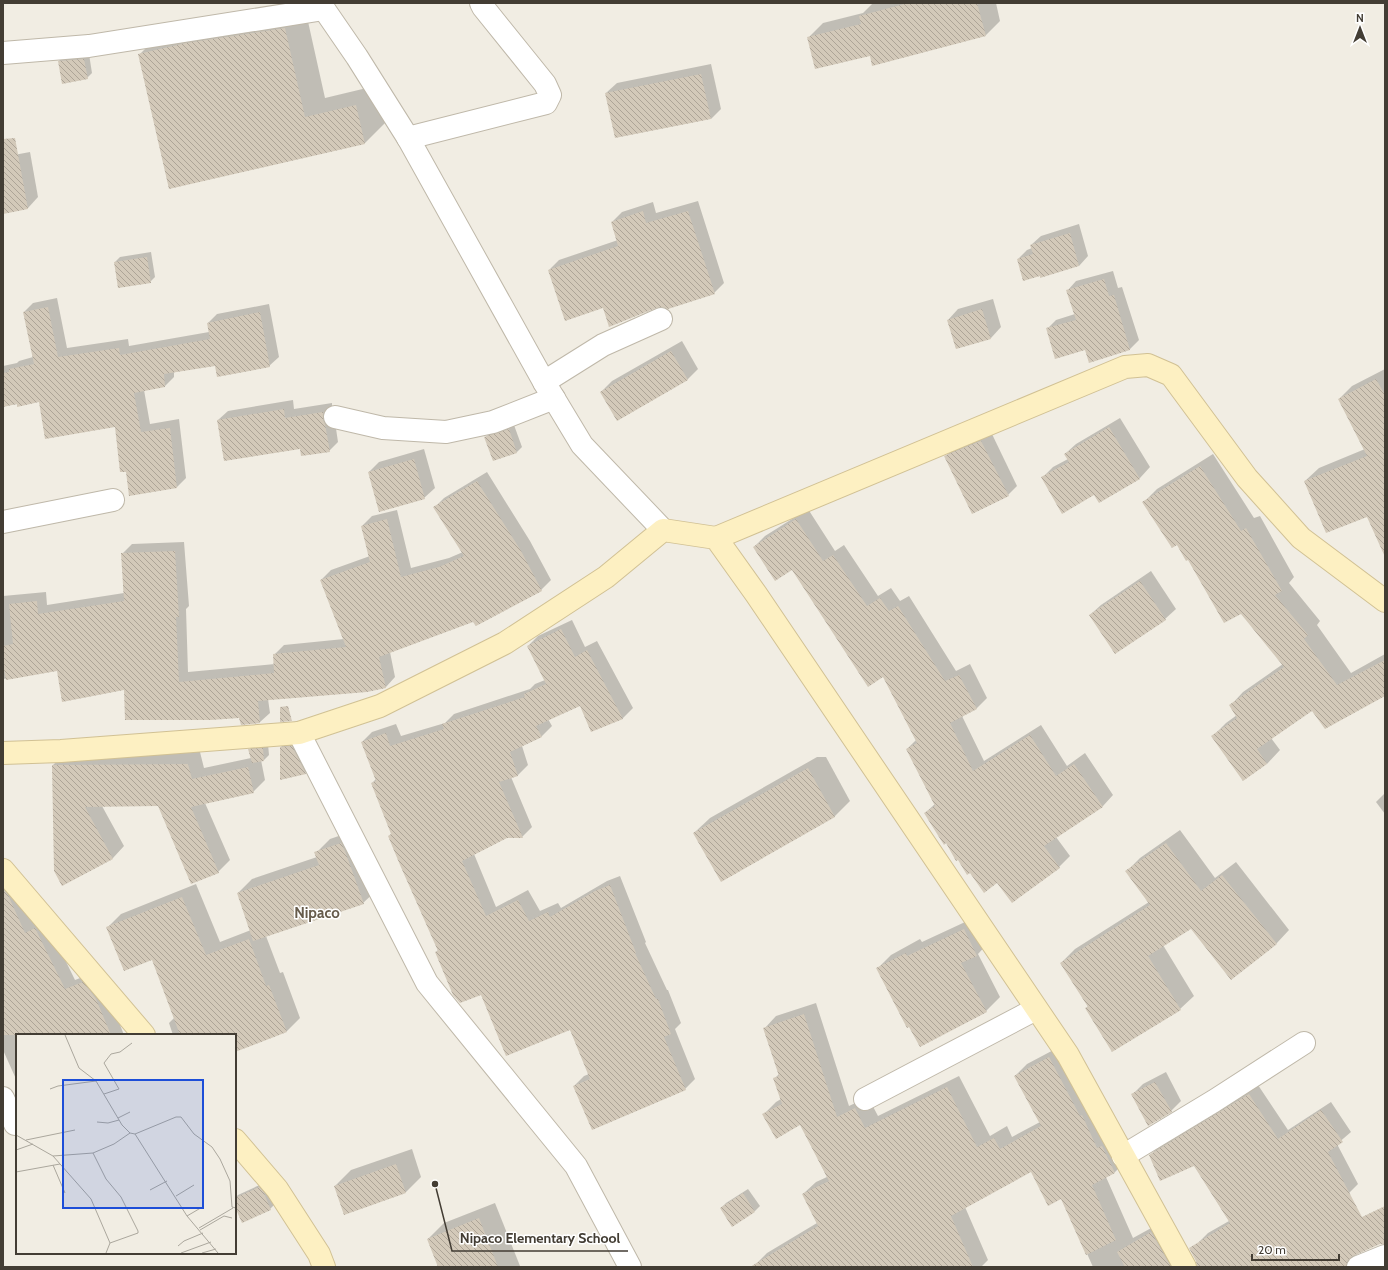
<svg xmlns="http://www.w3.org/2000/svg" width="1388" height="1270" viewBox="0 0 1388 1270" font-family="Cabin,sans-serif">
	<defs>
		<pattern id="building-back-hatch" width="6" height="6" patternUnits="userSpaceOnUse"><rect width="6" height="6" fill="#d3c9b9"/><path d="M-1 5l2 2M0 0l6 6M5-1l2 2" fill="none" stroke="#ada497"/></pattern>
	</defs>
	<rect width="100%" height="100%" fill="#f1ede3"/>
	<g fill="#0003">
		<polygon points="873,3 996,3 1000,21 986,35 870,54 808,38 823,23 863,13"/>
		<polygon points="305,8 325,98 375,86 385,123 365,143 169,187 139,55 159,35"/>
		<polygon points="89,54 92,73 87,78 59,61 64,56"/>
		<polygon points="711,64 721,109 711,119 704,119 606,93 617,83"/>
		<polygon points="30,152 38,197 28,208 3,213 3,157"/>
		<polygon points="698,201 724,283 714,293 662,306 604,306 549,270 559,260 618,240 612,222 622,212 653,202 656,213"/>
		<polygon points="1079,224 1088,256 1079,266 1018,259 1027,250 1032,248 1031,245 1041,236"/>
		<polygon points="151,252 155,277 150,282 115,262 120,257"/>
		<polygon points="1113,271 1118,288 1122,287 1139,340 1130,349 1089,361 1086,349 1047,329 1056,320 1075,314 1068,290 1076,281"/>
		<polygon points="57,298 67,348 128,339 129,346 209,332 208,323 217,314 269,304 279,357 269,366 216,365 174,372 174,377 165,386 144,390 150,424 179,419 186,478 177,487 126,471 116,426 40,401 3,406 3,366 17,363 19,361 33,357 24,312 33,303"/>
		<polygon points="993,299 1001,327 991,338 956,348 948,320 958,309"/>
		<polygon points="682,341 698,369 688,379 618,420 601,392 612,381"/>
		<polygon points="1385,369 1385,554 1368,515 1305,481 1319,468 1365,449 1339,399 1352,386"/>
		<polygon points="293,400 294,409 332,403 332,411 334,415 338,442 329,451 218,420 228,411"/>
		<polygon points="1120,418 1150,467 1140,478 1099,502 1094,494 1043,477 1053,467 1068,459 1065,454 1076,444"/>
		<polygon points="514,425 522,447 517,452 494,460 486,437 491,432"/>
		<polygon points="991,432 1017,486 1008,495 946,456 955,447"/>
		<polygon points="424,449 435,488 424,498 369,472 379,462"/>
		<polygon points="1213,454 1254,518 1260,516 1294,577 1289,583 1320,621 1317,625 1351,673 1385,654 1385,694 1312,709 1271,738 1280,750 1267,764 1213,736 1226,723 1237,715 1230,706 1243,692 1283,664 1241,613 1188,558 1143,503 1157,489"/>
		<polygon points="487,472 530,541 551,580 541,590 474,620 390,652 395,677 386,687 268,699 270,713 260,722 125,689 57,670 3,679 3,596 46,592 47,605 124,593 122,554 132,544 184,542 189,606 186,609 188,672 275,664 274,655 284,645 344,639 321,580 331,570 370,556 362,526 372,516 397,510 411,568 449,558 463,552 435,507 444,498"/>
		<polygon points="808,509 835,551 844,545 878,596 891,588 900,601 909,596 956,671 970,664 987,698 976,709 962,716 984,761 1041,725 1067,766 1085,753 1113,795 1103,806 1056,837 1070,856 1059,867 998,882 946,842 925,813 935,804 907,749 916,740 884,676 793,569 754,547 765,536"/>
		<polygon points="1151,571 1176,609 1165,619 1090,615 1101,605"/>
		<polygon points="572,620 585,647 597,641 633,708 623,718 591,730 581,704 548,719 552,726 541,737 522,746 528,765 518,775 511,777 532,827 522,837 507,837 474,854 496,907 528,890 540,911 558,903 561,908 607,881 620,876 646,942 645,943 667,990 668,990 681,1023 675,1029 695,1079 685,1089 574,1086 584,1076 589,1074 570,1029 481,993 436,952 438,950 372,783 376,779 362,742 372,732 396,724 401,736 445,723 454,714 530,689 535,684 545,680 528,646 538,636"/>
		<polygon points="286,742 297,742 310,768 305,773 281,747"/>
		<polygon points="268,744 269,755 264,760 261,760 265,780 253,792 205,803 230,860 218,872 159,805 102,806 124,846 113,858 63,885 53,765 65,754 200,752 204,768 251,758 249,750 254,745"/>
		<polygon points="817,757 826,757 850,801 835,816 721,881 694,833 710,818"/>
		<polygon points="1385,793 1385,814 1376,802"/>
		<polygon points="356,830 378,889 363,903 266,936 280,973 283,972 300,1018 287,1031 235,1050 235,1035 173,1035 169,1023 175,1017 153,959 107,928 121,914 196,884 220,942 251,930 238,893 252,879 317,857 316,853 330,839"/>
		<polygon points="1180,830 1215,878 1236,862 1289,930 1276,944 1192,927 1163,945 1194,996 1180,1009 1086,1008 1088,1006 1061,963 1075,949 1149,902 1127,871 1140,858"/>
		<polygon points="3,868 45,919 75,980 93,973 106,989 124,1035 17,1035 17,1086 15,1080 16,1079 3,1050"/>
		<polygon points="978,916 990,941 978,954 1000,997 986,1011 877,969 891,955 920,939 922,942"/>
		<polygon points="816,1003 849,1106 868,1097 878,1116 959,1076 990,1136 1007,1126 1012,1137 1040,1122 1015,1076 1027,1064 1061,1046 1127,1160 1115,1172 1106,1177 1133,1238 1164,1221 1185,1267 1093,1267 1062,1198 1032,1171 965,1207 988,1260 981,1267 756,1267 755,1265 767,1253 817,1223 803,1194 816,1182 827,1177 801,1124 763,1115 776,1102 781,1099 774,1079 779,1074 764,1029 776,1016"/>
		<polygon points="1166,1072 1181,1101 1171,1111 1133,1094 1143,1084"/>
		<polygon points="1258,1085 1288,1130 1331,1102 1351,1132 1337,1144 1358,1184 1349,1193 1304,1255 1385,1208 1385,1243 1380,1243 1355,1255 1356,1263 1359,1267 1215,1267 1199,1242 1208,1233 1229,1221 1194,1165 1150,1155 1160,1146"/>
		<polygon points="412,1149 421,1177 406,1192 335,1186 351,1170"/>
		<polygon points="264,1183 275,1204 270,1209 235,1204 235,1198 238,1195"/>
		<polygon points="748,1189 760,1206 755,1211 721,1208 726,1203"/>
		<polygon points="495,1203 520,1266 518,1267 439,1267 428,1239 444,1223"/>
	</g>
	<g fill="url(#building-back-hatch)">
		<polygon points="908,3 977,3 986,36 872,66 870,56 815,69 807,37 861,24 859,16"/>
		<polygon points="285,28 305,117 356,105 365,144 169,189 138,54 186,43"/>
		<polygon points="84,59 88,79 62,84 58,61"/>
		<polygon points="701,74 711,119 615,138 605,93"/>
		<polygon points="15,138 28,209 3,214 3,139"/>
		<polygon points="643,211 646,223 688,211 715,294 668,309 662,307 656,308 609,327 603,308 565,321 548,270 618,246 611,222"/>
		<polygon points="1070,233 1079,266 1040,278 1040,276 1023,281 1017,259 1033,254 1030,245"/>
		<polygon points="147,257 151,283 118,288 114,262"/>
		<polygon points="1104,279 1109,296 1114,295 1130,350 1089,363 1085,350 1055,359 1046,328 1076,320 1066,290"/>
		<polygon points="48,307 58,357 119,348 120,355 210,339 207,323 260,312 270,367 217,377 215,366 164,374 165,387 134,393 141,432 170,428 177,488 129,496 126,472 120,472 115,427 45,439 39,402 17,407 17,404 3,407 3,373 9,372 9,369 34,364 23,312"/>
		<polygon points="982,309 991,339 956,349 947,320"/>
		<polygon points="671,351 688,380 617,421 600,392"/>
		<polygon points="1376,379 1385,395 1385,557 1367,517 1326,533 1304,481 1367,456 1338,399"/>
		<polygon points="284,409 285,418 323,412 323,420 325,424 330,452 301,456 300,449 224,461 217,420"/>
		<polygon points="1109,427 1140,479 1099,503 1094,495 1062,514 1041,477 1069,462 1064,454"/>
		<polygon points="509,429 517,453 493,461 484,437"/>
		<polygon points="981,441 1009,496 972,514 944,456"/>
		<polygon points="414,459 425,499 379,512 368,472"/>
		<polygon points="1200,466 1241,531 1246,528 1282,591 1275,595 1308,635 1304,639 1337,685 1385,660 1385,696 1325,729 1312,711 1257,749 1267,764 1243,781 1211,736 1237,718 1229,705 1284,667 1241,614 1224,623 1188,560 1186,561 1177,545 1172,548 1142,502"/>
		<polygon points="477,481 521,551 542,591 476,626 473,622 379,657 386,688 367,692 258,701 260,723 241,725 239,718 211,720 125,720 124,690 62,702 57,671 6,680 3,664 3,646 13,644 9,604 37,601 38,614 124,601 121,553 175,551 179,617 176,617 179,682 274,673 273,654 346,647 320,580 370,562 361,526 387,519 401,577 439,567 464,556 433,507"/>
		<polygon points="796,519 823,561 833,555 867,606 880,598 889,611 898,606 945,681 959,675 977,709 950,723 973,771 1030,735 1056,776 1074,764 1103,807 1044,846 1060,868 1012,903 997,883 984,893 970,873 967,875 958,860 956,861 946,843 944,845 924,813 935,806 906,749 917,743 883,677 868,687 792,570 775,581 753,547"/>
		<polygon points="1140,581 1166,620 1115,654 1089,615"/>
		<polygon points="561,629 575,657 587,650 623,719 591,732 580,706 536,726 542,737 510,752 518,776 499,782 523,838 507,838 462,861 486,916 518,900 529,921 548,912 550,917 595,891 610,885 636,953 635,953 656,999 658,999 671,1034 664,1037 686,1090 592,1130 573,1086 590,1079 570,1030 506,1056 481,995 460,1003 453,995 435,952 438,951 400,865 388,836 391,834 371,783 376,781 361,742 386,733 390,746 444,729 442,724 525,697 524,694 546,684 527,646"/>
		<polygon points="288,706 292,721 280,722 280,707"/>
		<polygon points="292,746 306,774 280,780 280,747"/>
		<polygon points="263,748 264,761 252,763 248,749"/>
		<polygon points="188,764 192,779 248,767 254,793 191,807 219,873 191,884 158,806 85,807 113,859 62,886 54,871 52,765"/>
		<polygon points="808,768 835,817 721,882 693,833"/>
		<polygon points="341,843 345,851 364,904 253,941 237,893 319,865 314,852"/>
		<polygon points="1166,843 1201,891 1222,875 1277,944 1231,980 1191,929 1148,956 1181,1010 1112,1052 1085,1008 1088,1007 1060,963 1150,905 1125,871"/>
		<polygon points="3,889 8,895 25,933 35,928 65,989 83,982 96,999 111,1035 3,1035"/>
		<polygon points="182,897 206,955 249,939 266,986 269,985 287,1032 235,1052 235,1035 180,1035 152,960 124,971 106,927"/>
		<polygon points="964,929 977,956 961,963 987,1012 920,1047 909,1027 907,1028 876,968 906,953 907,956"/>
		<polygon points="804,1014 837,1117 855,1108 865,1128 947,1087 977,1147 994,1138 1000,1149 1041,1126 1014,1076 1049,1057 1080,1116 1082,1115 1097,1148 1102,1146 1115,1173 1092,1185 1116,1240 1086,1255 1061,1199 1048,1206 1031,1172 951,1216 973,1267 750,1267 818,1226 802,1194 829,1181 800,1125 776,1139 762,1114 782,1104 773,1078 779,1076 763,1028"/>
		<polygon points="1155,1082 1172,1112 1148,1126 1131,1094"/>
		<polygon points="1249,1094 1278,1139 1321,1110 1343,1142 1328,1152 1362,1217 1385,1206 1385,1244 1380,1244 1353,1256 1348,1260 1346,1267 1197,1267 1196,1261 1189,1248 1230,1223 1194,1166 1160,1181 1149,1155"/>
		<polygon points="396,1164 406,1193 344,1215 334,1186"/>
		<polygon points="259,1187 263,1191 271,1210 242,1223 235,1207 235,1198"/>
		<polygon points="743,1193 755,1212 732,1227 720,1208"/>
		<polygon points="479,1218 498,1267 438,1267 427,1239"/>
		<polygon points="1151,1232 1171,1267 1125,1267 1117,1252"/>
	</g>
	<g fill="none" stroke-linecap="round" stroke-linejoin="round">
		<g stroke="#bfb8a9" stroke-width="24">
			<g id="street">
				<polyline points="317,3 324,9 357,57 408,138 544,382 582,445 663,530"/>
				<polyline points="3,53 89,46 324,9"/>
				<polyline points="408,138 546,103 550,95 545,84 483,7 481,3"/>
				<polyline points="544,382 603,345 661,319"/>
				<polyline points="335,417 383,428 446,432 493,422 554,398"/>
				<polyline points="3,522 113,500"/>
				<polyline points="299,733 427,983 576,1166 630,1267"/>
				<polyline points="3,1098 15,1124"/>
				<polyline points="865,1099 1036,1009"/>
				<polyline points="1123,1156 1214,1101 1304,1043"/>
				<polyline points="1358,1267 1385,1256"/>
			</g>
		</g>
		<g stroke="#d1c194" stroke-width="24">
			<g id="secondary">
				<polyline points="716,538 1125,367 1148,365 1171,375 1247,478 1301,538 1385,601"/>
				<polyline points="3,753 61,751 299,733 380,706 505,643 606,577 663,530 716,538 756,594 1068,1055 1185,1267"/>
				<polyline points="3,870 144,1035"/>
				<polyline points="235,1140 277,1189 319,1254 324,1267"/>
			</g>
		</g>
		<use href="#street" stroke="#fff" stroke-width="22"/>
		<use href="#secondary" stroke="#fdf0c2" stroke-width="22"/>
	</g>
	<g text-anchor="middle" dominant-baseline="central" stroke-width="3" stroke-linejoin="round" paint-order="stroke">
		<g font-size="15" font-weight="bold" fill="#665b4b" stroke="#fff">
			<text x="317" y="913">Nipaco</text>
		</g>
	</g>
	<g transform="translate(16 1034)">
		<rect width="220" height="220" fill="#f1ede3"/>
		<path fill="none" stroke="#aba79d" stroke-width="1" d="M49,1L63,34L80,47L106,91L114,99M34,55L42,52L80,47M88,60L103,55L88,29L95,20L104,18L116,9M102,84L114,78M81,88L92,89L103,86M119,100L160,83H165L178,100L196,113L204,125L214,147L216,173L220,174M0,101L37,122L75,165L94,209L90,219M10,106L59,96M0,116L17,110M77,119L90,145L105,163L122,197V199L94,209M37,122L77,119L98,110L114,99L119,100L171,182L202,219M37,131L49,159M0,138L44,130M134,156L151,147M160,162L178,151M171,182L188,172M183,194L217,174M184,196L208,182L216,184M162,212L168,207L187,199M165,219L195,208M186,219L200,215"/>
		<path fill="#1d4ed8" fill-opacity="0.15" stroke="#1d4ed8" stroke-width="2" d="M47,46H187V174H47Z"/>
		<rect width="220" height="220" fill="none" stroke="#433d34" stroke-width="2"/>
	</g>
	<path fill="none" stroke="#433d34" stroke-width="1.5" d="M435 1184L452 1251H628"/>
	<circle fill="#433d34" stroke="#fff" stroke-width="1.5" cx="435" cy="1184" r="4"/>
	<g font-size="14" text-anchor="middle" font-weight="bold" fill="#433d34" stroke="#fff" stroke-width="3" stroke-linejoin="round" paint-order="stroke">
		<text x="540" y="1243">Nipaco Elementary School</text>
	</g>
	<rect width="1388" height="1270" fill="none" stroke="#433d34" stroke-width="8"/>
	<g transform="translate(1360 28)" stroke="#ffffff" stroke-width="3" paint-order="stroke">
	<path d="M0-3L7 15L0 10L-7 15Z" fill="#433d34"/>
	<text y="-6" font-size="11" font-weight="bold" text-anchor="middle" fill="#433d34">N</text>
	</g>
	<path d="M1252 1254v6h87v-6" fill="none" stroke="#433d34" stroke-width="2"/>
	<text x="1258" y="1254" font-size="12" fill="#433d34" stroke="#ffffff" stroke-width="3" paint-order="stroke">20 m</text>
</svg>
